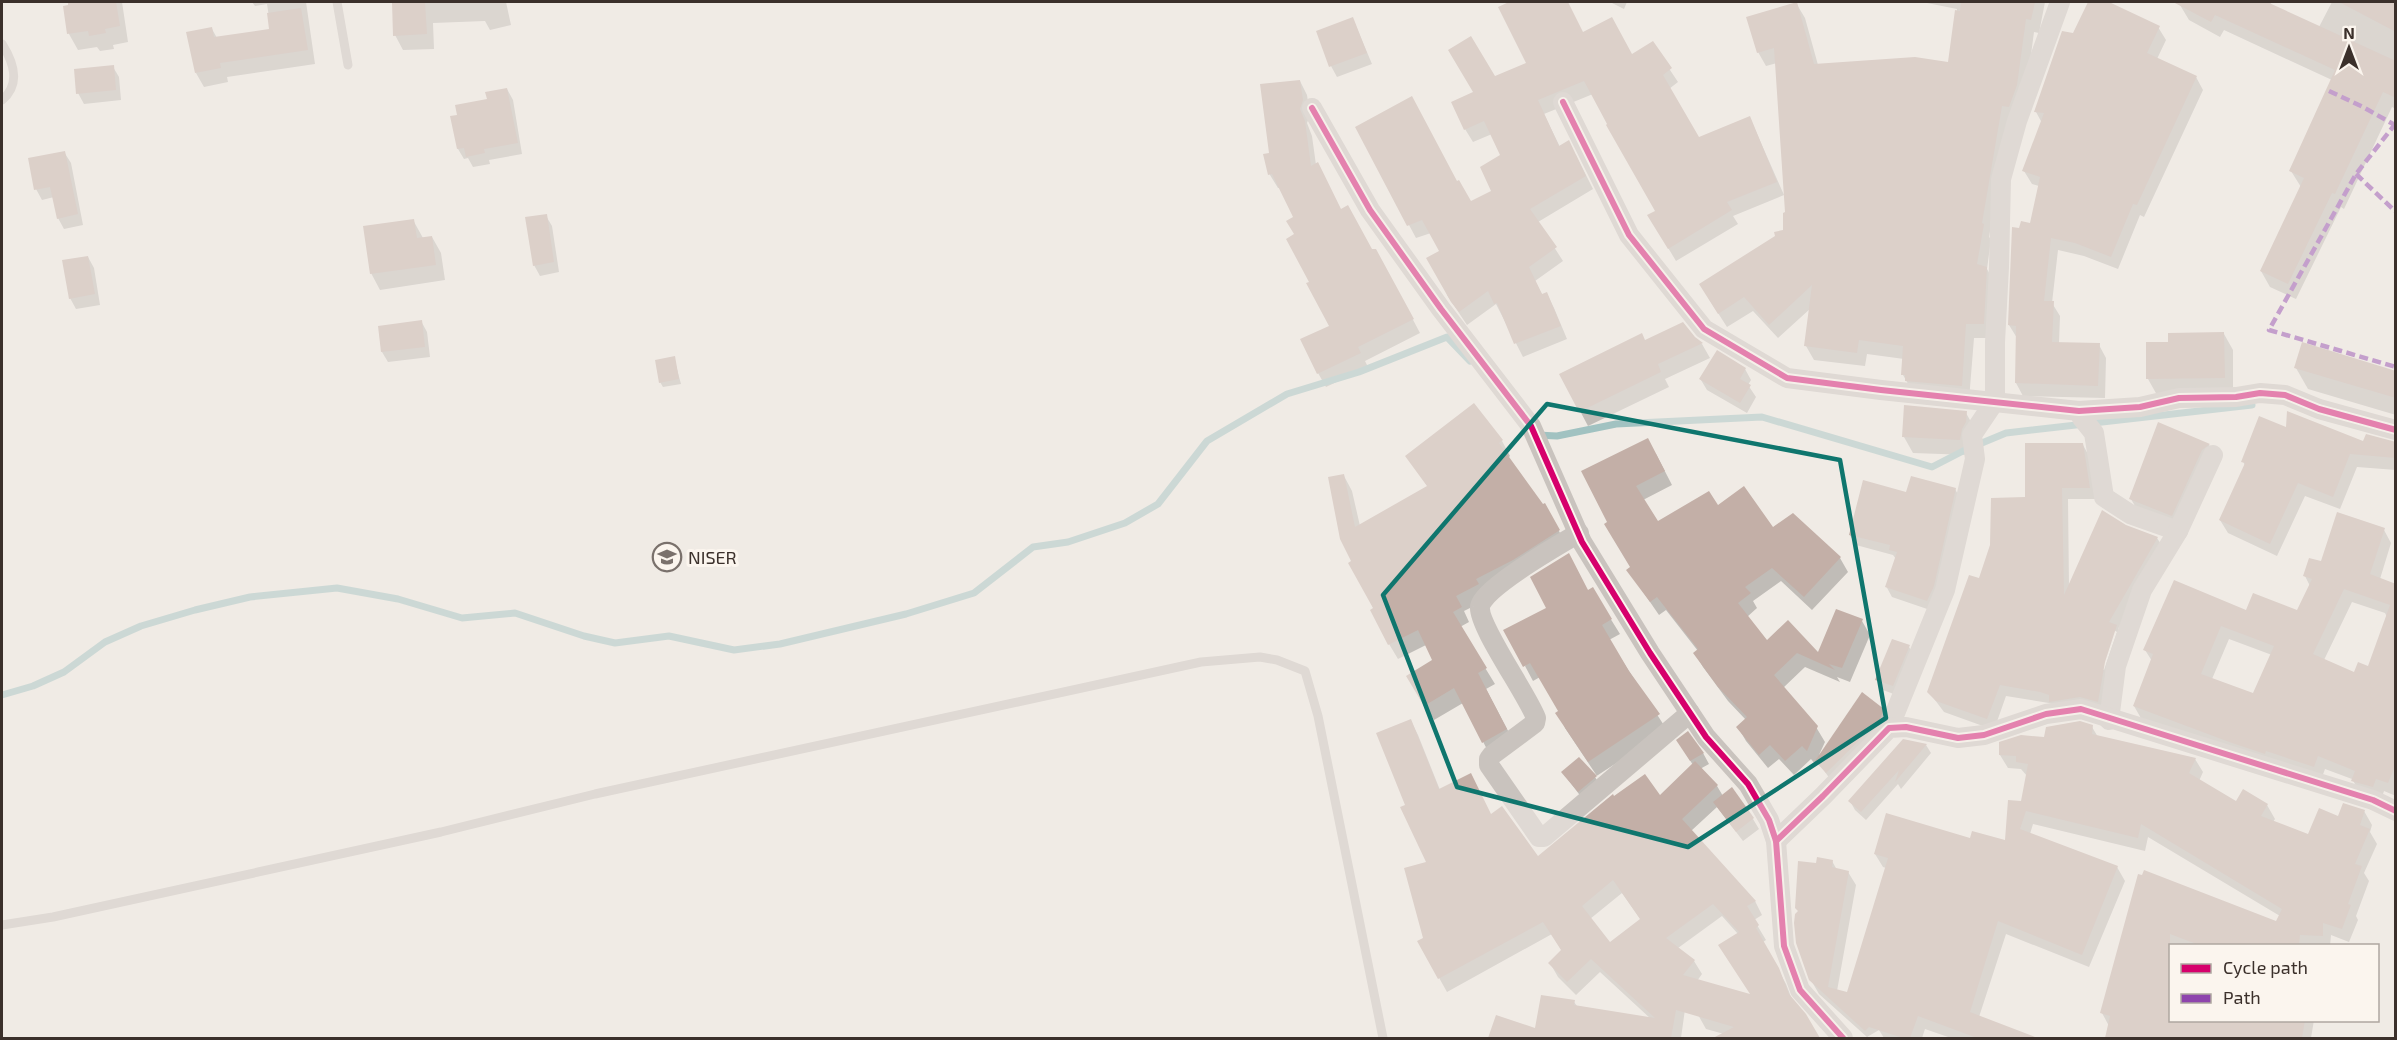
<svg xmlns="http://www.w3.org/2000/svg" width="2397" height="1040" viewBox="0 0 2397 1040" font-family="'Exo 2',sans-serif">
	<rect width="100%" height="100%" fill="#f0ebe5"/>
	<g fill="#0003" fill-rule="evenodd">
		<polygon points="69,2 122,2 128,42 113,45 114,49 100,51 97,47 78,50 69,34"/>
		<polygon points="252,2 306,2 315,64 227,77 228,82 204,87 196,73 212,29 217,38 271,30 267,4 255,6"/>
		<polygon points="393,2 506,2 511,25 490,30 485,21 433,23 434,49 403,50 395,35"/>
		<polygon points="1507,2 1567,2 1583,34 1632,56 1652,43 1678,82 1669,89 1699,139 1750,118 1784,195 1733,216 1738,224 1676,261 1649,216 1657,211 1593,94 1544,114 1560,147 1576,155 1593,189 1538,222 1563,261 1535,281 1543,296 1547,294 1554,308 1567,339 1523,357 1496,304 1467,325 1447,295 1441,251 1431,233 1416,238 1409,225 1457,183 1471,203 1493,191 1502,156 1492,134 1473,142 1465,129 1475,93 1495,78 1528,64"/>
		<polygon points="1610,2 1627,2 1624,9"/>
		<polygon points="1922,2 2045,2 2039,33 2034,32 2025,100 2010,120 1989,237 1991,239 1987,269 1994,282 1991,338 1974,338 1969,400 1911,389 1903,375 1904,359 1867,354 1865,366 1814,360 1806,346 1811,308 1778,338 1753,311 1727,327 1709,299 1784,231 1787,213 1777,63 1766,66 1758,52 1796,3 1805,18 1818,65 1950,64 1957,9"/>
		<polygon points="2089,2 2105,2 2158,27 2166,40 2157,59 2196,77 2203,90 2144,217 2140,215 2118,269 2084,256 2058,250 2052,303 2060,316 2059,343 2099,345 2106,358 2105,398 2023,396 2016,383 2017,338 2009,325 2020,229 2031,224 2039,186 2032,184 2024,171 2042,123 2036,112"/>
		<polygon points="2182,2 2272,2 2270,5 2319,27 2332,2 2396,2 2396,109 2392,107 2344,209 2341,207 2296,299 2270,287 2261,271 2301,187 2291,171 2332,80 2224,30 2220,37 2189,20 2180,5"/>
		<polygon points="1353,19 1372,64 1337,77 1331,66"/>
		<polygon points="113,67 119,77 121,100 84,104 78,93"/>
		<polygon points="1300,81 1307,95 1310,115 1307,123 1312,136 1316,165 1341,211 1384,265 1420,333 1365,361 1368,367 1326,387 1318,373 1331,326 1311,282 1296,235 1295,218 1280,188 1278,188 1270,175 1265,155 1270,154"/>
		<polygon points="507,89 513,100 522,154 489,160 490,164 473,167 468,158 464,159 458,149 459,116"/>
		<polygon points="64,152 71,163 83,225 64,229 58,218 54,197 42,200 36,189"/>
		<polygon points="546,216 552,226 559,272 540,276 534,265"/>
		<polygon points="413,220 423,238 432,237 441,253 445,280 380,290 371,273"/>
		<polygon points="88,257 94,268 100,305 76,309 70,298"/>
		<polygon points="421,321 427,332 430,357 388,362 382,352 379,327"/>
		<polygon points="2224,334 2233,350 2233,394 2157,395 2148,379 2169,343"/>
		<polygon points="1694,338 1702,344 1710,358 1665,379 1669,387 1588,426 1561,375 1645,342"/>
		<polygon points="674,358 681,384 663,387 660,382"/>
		<polygon points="2296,368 2396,373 2396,415 2308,389"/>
		<polygon points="1745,369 1751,380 1748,385 1756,397 1747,413 1707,390 1701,380"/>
		<polygon points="1966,413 1975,429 1969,455 1913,453 1904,437"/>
		<polygon points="2159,424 2209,445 2217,458 2180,529 2139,513 2131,499"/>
		<polygon points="2287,429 2364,443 2396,443 2396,470 2357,467 2340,509 2305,496 2277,556 2228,533 2220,520 2245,466 2243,461"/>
		<polygon points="1502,441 1510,456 1508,458 1553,520 1567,546 1486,600 1464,611 1469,622 1460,627 1495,684 1486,689 1515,744 1491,757 1463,703 1434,720 1417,691 1434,661 1426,645 1398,659 1389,644 1353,562 1344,476 1352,491 1360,526 1428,487 1407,456"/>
		<path d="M2083,445L2089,456L2096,499H2068L2069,587L2125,527L2157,538L2164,549L2118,629L2123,638L2104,712L2006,696L1994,730L1944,712L1929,692L1980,580L2026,498ZM2114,630L2117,632L2104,670L2101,669Z"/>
		<polygon points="1656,454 1672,485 1643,500 1657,523 1717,507 1840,558 1848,572 1812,610 1781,581 1753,601 1757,608 1747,617 1767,642 1819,655 1862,621 1870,635 1850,682 1837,677 1840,682 1805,667 1783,688 1816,727 1825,742 1819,755 1883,710 1889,721 1833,783 1817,761 1815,764 1811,759 1794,775 1779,759 1768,768 1746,741 1738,727 1746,720 1728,701 1703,667 1695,653 1698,651 1666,610 1659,615 1628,570 1632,567 1606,525"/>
		<polygon points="1955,489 1961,500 1933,611 1892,597 1886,586 1896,559 1893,555 1856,545 1850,535 1907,493"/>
		<path d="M2384,530L2391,543L2380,579L2396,586V796L2384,791L2381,800L2361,794L2352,779L2325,769L2321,780L2142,720L2134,706L2152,661L2145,650L2247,612H2298L2310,586L2305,576L2322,563ZM2352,602L2385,613L2387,617L2369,668L2355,674L2324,660ZM2229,639L2272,655L2254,695L2212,679Z"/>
		<polygon points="1592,589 1620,634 1609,640 1667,730 1595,777 1602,788 1585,802 1563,773 1597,776 1565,728 1560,711 1540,677 1533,681 1525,666"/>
		<polygon points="1909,647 1915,657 1899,696 1883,690 1877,680"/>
		<path d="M1411,721L1418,735L1440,790L1492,816L1538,859L1660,797L1693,765L1684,751L1703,753L1709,764L1700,769L1717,786L1723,796L1753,819L1759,829L1743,841L1717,807L1691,831L1755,901L1762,915L1754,920L1766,940L1763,942L1786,984L1793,1002L1804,1015L1818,1038H1716L1724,1034L1706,1029L1687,995L1681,1038H1490L1497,1017L1536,1030L1574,1002L1577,1006L1651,1019L1600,972L1576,995L1558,977L1550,963L1562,951L1552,934L1447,992L1419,942L1425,938L1428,863L1407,805ZM1622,893L1641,920L1610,944L1590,919ZM1722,916L1738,934L1752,997L1697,981L1702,974L1694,961L1678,948Z"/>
		<polygon points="2092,727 2098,737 2195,759 2203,772 2199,781 2236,803 2243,791 2267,805 2275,819 2273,822 2308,836 2339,818 2364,811 2372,825 2370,832 2377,844 2364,873 2369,881 2356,916 2358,920 2349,942 2331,935 2330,946 2170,946 2170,1020 2314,1020 2311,1038 2156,1038 2155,999 2146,1038 2107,1038 2109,1026 2102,1013 2139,876 2277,923 2280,916 2148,837 2145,851 2033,824 2030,834 2117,867 2125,881 2089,967 2006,934 1979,1017 2036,1038 1951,1038 1925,1029 1922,1038 1884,1038 1879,1030 1867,1037 1819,994 1811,980 1800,912 1817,865 1832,861 1837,870 1848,872 1856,885 1837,991 1848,993 1886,868 1883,867 1875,854 1971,840 2006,842 2023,803 2027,776 2021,769 2008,768 2000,755"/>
		<polygon points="1926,745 1931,753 1901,789 1898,784 1866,820 1855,810 1850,801"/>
	</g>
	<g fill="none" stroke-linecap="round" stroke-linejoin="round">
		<g stroke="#a1c2c1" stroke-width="7">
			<polyline points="1537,435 1557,436 1616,424 1762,417 1932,467 1965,450 2006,433 2252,405"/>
			<polyline points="2,695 33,686 64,672 105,642 141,626 195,610 250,597 337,588 398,599 462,618 515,613 584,636 615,643 669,636 734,650 780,644 906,614 974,593 1033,547 1068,542 1125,523 1158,504 1207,441 1287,394 1359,372 1447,337 1470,361"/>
		</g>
	</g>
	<g fill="#c3afa7" fill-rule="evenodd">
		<polygon points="68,2 116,2 120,26 105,29 106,33 89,36 88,31 67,34 63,6 68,5"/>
		<polygon points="392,2 425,2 427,34 393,36"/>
		<polygon points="1509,2 1568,2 1583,32 1612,17 1632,54 1653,41 1672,68 1663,75 1699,137 1750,116 1777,182 1727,202 1732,210 1668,249 1647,215 1655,211 1606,125 1607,124 1584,81 1538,100 1559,146 1569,140 1586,176 1530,209 1557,247 1529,267 1542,294 1547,292 1561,326 1514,344 1497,303 1494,304 1488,291 1459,312 1451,302 1426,258 1439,251 1422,220 1407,226 1355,127 1412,96 1457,181 1459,180 1471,201 1491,191 1480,167 1500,155 1484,121 1464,130 1451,102 1473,92 1448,50 1471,36 1495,76 1526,63 1498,7"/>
		<polygon points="1797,2 1814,64 1915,57 1948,62 1955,10 1960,11 1961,2 2035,2 2031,20 2026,19 2017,85 2009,107 2002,106 1982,223 1984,224 1977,264 1987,267 1984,324 1966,324 1962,386 1905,381 1905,375 1901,375 1903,346 1859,340 1857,353 1804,346 1812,285 1769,325 1744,297 1718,314 1699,284 1775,236 1774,232 1783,230 1783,213 1785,212 1774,48 1757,53 1746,17"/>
		<polygon points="2088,2 2109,2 2160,26 2147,53 2197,76 2137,205 2133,204 2111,257 2075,243 2051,238 2044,301 2054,301 2052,342 2100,343 2098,386 2015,383 2016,326 2008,325 2012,227 2019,228 2021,221 2030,223 2040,177 2022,171 2044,113 2034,112 2062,31 2073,33"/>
		<polygon points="2173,2 2267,2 2396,61 2396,98 2383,92 2335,194 2332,193 2288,284 2260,271 2304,178 2289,171 2335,70 2215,15 2211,22"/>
		<polygon points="2339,2 2396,2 2396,32"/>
		<polygon points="301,8 308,50 220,63 221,68 195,73 186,32 212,27 214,37 269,29 267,13"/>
		<polygon points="1353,17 1367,53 1329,67 1316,31"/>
		<polygon points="114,65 116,90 76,94 74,69"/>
		<polygon points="1300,80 1303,100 1300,109 1305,121 1311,166 1318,162 1341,209 1348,205 1372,249 1376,249 1414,319 1358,347 1361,353 1317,374 1300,339 1329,326 1306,283 1309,282 1286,239 1294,234 1286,221 1293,217 1272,174 1268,175 1263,154 1269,153 1260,84"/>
		<polygon points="507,88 518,143 484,149 485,153 466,157 464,148 457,149 450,116 457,115 455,105 487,99 485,92"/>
		<polygon points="65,151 78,214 57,219 50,187 34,190 28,158"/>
		<polygon points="547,214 554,262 533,266 525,217"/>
		<polygon points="414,219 417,238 432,236 436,265 370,274 363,226"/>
		<polygon points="88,256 95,294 69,299 62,260"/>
		<polygon points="422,320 425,347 381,352 378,326"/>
		<polygon points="1683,322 1695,337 1703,343 1658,364 1661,372 1579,412 1559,374 1642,333 1645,340"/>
		<polygon points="2224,332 2225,378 2146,379 2146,342 2168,342 2168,333"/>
		<polygon points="2302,342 2396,371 2396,398 2294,368"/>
		<polygon points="1717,350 1746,368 1740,379 1751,385 1740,403 1699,379"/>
		<polygon points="675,356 679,379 659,383 655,360"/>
		<polygon points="1474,403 1503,440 1499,443 1543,504 1545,503 1560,530 1513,560 1476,579 1479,584 1456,596 1462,607 1453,612 1487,668 1478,673 1507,729 1482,743 1454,688 1424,706 1406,676 1432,660 1418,630 1388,645 1370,610 1373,608 1348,563 1351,561 1340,539 1328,477 1344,474 1355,527 1427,486 1405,456"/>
		<polygon points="1904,405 1967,411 1966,422 1962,429 1960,440 1902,437"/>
		<polygon points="2287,411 2363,441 2366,434 2396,442 2396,458 2350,454 2333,497 2298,483 2270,544 2219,520 2245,463 2241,462 2259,416 2286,427"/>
		<polygon points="2158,422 2210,444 2202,450 2172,516 2129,499"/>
		<polygon points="1648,438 1665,471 1636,486 1658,521 1709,491 1718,505 1744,486 1773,527 1793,513 1841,557 1804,597 1772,568 1745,587 1751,593 1738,603 1767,640 1788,620 1818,652 1836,609 1863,619 1842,668 1829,664 1835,670 1797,653 1774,675 1818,726 1807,751 1802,746 1785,761 1770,745 1759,755 1736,727 1747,717 1718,687 1693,653 1698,649 1657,597 1650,602 1626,570 1630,567 1604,524 1607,522 1581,471"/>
		<polygon points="2025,443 2083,443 2090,488 2062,488 2064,595 2102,510 2126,525 2158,537 2109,622 2117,625 2105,662 2098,702 2080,697 2049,702 2049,695 2040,692 2000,685 1987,719 1936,701 1927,692 1969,575 1979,578 1990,545 1991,498 2025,497"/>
		<polygon points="1911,476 1956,488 1934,586 1927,601 1885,587 1897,552 1889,550 1890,545 1849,535 1863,480 1906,492"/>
		<path d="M2337,512L2385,528L2370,574L2396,584V764L2388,783L2376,779L2373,787L2351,781L2355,771L2318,756L2314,767L2266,751L2265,754L2232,743L2133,706L2153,654L2143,650L2174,580L2246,610L2253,593L2297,610L2312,579L2303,576L2309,558L2321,561ZM2344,589L2390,605L2368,666L2358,662L2354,672L2313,654ZM2221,626L2274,646L2253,693L2201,674Z"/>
		<polygon points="1569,553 1588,590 1593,587 1612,619 1602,625 1629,671 1660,714 1588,762 1555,713 1558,711 1530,663 1523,667 1503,630 1546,608 1530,577"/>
		<polygon points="1892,639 1910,645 1893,686 1875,680"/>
		<polygon points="1862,692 1884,709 1879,721 1826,773 1815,761"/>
		<path d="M1411,719L1439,789L1471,773L1491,814L1502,806L1538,856L1613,794L1614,796L1645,774L1660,795L1695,761L1718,785L1682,819L1756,901L1747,906L1759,925L1756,928L1779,968L1789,994L1806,1014L1820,1038H1713L1734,1027L1676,1010L1671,1038H1488L1496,1015L1535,1028L1541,995L1575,1000L1574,1005L1655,1018L1591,959L1567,982L1548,963L1561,950L1543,922L1438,979L1417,941L1423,938L1404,868L1426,862L1400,807L1405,805L1376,733ZM1613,880L1640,919L1610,942L1582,906ZM1713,904L1739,932L1718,945L1750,994L1683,975L1695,960L1666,938Z"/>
		<polygon points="2080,721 2093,725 2092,734 2196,758 2189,773 2236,801 2243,789 2268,804 2261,816 2308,834 2319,808 2338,816 2343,803 2365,810 2360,825 2370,829 2355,864 2362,866 2348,904 2351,905 2342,929 2323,923 2323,936 2300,935 2299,945 2199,945 2170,934 2170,1020 2305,1020 2302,1038 2105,1038 2110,1016 2100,1013 2138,874 2142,875 2144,870 2276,921 2282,909 2141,824 2138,838 2026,811 2020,829 2118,866 2082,955 1998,921 1970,1012 2035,1037 2035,1038 1977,1038 1918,1016 1910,1038 1903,1038 1869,1027 1865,1031 1809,980 1796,943 1794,923 1795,914 1798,911 1795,908 1798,861 1816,863 1817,857 1833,860 1832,867 1849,871 1828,987 1847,992 1888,858 1874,854 1886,813 1970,838 1972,831 2005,840 2008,800 2021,801 2028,764 2016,762 2016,756 1999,755 1999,742 2021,735 2044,737 2046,727"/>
		<polygon points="1688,731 1704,753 1690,761 1676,740"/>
		<polygon points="1903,739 1927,744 1895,782 1899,770 1861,812 1848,801"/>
		<polygon points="1579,757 1597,776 1578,792 1561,772"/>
		<polygon points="1732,787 1754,818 1736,832 1713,802"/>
	</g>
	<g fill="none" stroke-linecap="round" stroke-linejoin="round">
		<g stroke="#c9c3be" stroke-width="9">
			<polyline points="337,2 348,65"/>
			<path d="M2,44C14,63 21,84 2,100"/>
			<polyline points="2,925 53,917 441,832 595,794 1201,662 1260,657 1277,660 1305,671 1318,716 1383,1038"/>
		</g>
		<g stroke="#c9c3be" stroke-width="20">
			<polyline points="1563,102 1629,235 1704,329 1787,378 1881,390 2079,411 2140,407 2179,398 2236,397 2260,393 2285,395 2319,409 2396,430"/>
			<polyline points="1312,108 1370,210 1441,309 1531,426 1582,542 1650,653 1706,737 1748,784 1769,820 1776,841 1784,946 1800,990 1843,1038"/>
			<polyline points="2079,411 2082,418 2094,433 2104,497 2130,514 2178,531 2142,590 2116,666 2109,720"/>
			<polyline points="2178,531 2213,455"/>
			<path d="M1579,533C1562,543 1481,589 1480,607C1478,626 1527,694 1536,718L1535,723L1492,755L1489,759V765L1539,837H1544L1690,713"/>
			<polyline points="1889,728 1945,590 1975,459 1972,435 1995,401 1995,342 1999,267 2001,179 2017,121 2060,2"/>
			<polyline points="1776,841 1823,796 1889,728 1906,727 1958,738 1984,735 2046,714 2081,709 2373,800 2396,811"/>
		</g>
		<g stroke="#8e44ad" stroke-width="4.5" stroke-dasharray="9 4.5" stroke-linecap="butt">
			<polyline points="2329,91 2363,107 2393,124"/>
			<polyline points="2396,123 2356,174 2269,330 2396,367"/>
			<polyline points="2356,174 2396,212"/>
		</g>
		<g stroke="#fbf5ee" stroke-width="10">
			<g id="cycleway">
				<polyline points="1563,102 1629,235 1704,329 1787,378 1881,390 2079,411 2140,407 2179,398 2236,397 2260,393 2285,395 2319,409 2396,430"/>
				<polyline points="1312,108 1370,210 1441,309 1531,426 1582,542 1650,653 1706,737 1748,784 1769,820 1776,841 1784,946 1800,990 1843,1038"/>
				<polyline points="1776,841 1823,796 1889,728 1906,727 1958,738 1984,735 2046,714 2081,709 2373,800 2396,811"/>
			</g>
		</g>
		<use href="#cycleway" stroke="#d6006c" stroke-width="6"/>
	</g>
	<path d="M0 0H2397V1040H0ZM1547,404L1840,460L1886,718L1688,847L1457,787L1383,595Z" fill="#f0ebe5" fill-opacity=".55" fill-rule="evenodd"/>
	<path fill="none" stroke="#0f766e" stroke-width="4.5" stroke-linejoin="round" d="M1547,404L1840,460L1886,718L1688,847L1457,787L1383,595Z"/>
	<defs>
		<g id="school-ring" transform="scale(1.5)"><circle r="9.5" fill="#fbf5ee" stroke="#7a716c" stroke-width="1.5"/><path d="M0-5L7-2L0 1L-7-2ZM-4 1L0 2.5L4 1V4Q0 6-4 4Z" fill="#7a716c"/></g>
	</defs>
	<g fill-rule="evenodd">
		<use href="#school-ring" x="667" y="557"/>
	</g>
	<g text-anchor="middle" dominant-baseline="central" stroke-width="6" stroke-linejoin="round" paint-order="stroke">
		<g font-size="18" fill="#3b302b" stroke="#fbf5ee" text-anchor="start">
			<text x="688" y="557">NISER</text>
		</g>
	</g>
	<rect width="2397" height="1040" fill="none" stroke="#3b302b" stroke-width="6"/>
	<rect x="2169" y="944" width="210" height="78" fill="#fbf5ee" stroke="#aea6a0" stroke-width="1.5"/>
	<rect x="2181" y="964" width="30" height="9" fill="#d6006c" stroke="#aea6a0" stroke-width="1.5"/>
	<text x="2223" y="974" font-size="18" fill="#3b302b">Cycle path</text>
	<rect x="2181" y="994" width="30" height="9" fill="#8e44ad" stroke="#aea6a0" stroke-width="1.5"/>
	<text x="2223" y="1004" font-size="18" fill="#3b302b">Path</text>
	<g transform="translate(2349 48)" stroke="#fbf5ee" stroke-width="4.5" paint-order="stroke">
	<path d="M0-4.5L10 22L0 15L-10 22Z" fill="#3b302b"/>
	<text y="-9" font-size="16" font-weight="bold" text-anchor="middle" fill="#3b302b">N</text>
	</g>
</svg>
